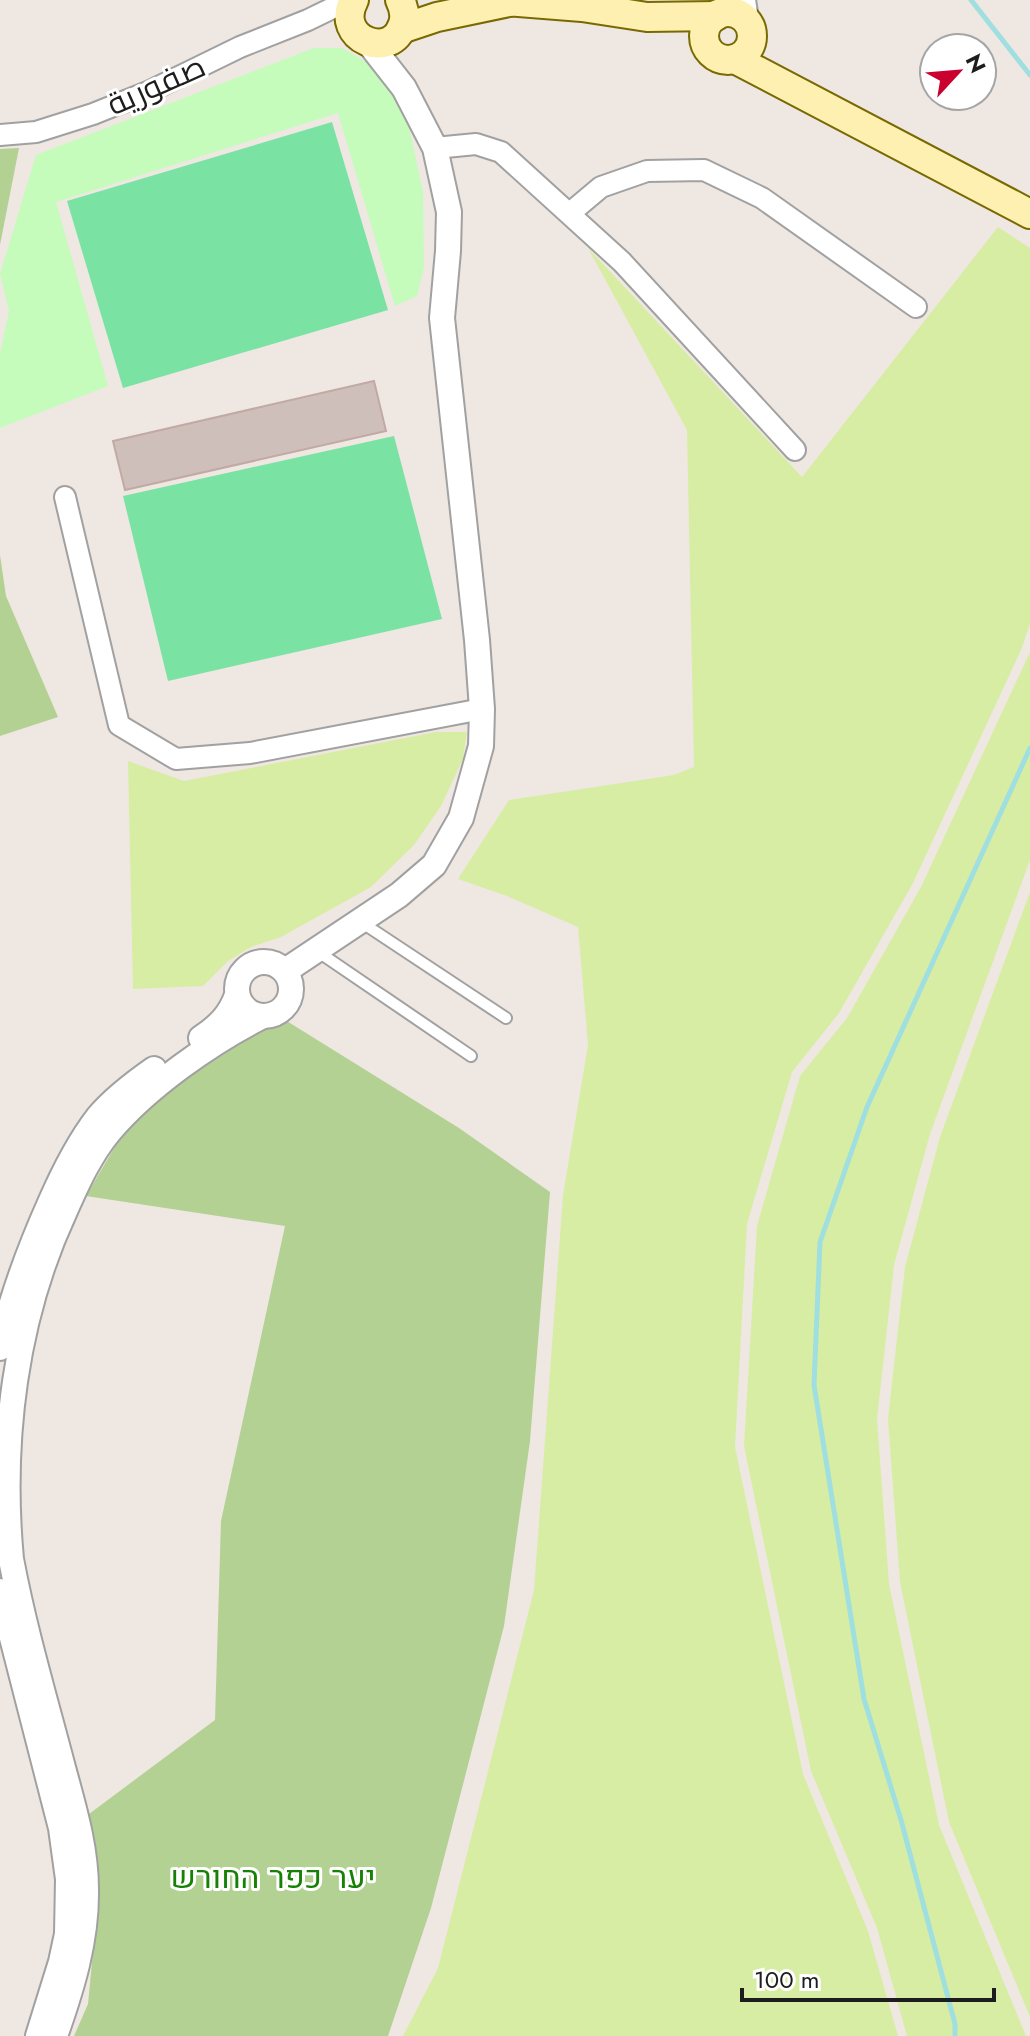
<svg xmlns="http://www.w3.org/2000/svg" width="1030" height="2036" viewBox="0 0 1030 2036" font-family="Jost,Cairo,Heebo,sans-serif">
	<rect width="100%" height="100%" fill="#efe7e2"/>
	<g fill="#d8eda4">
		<polygon points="998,227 1030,248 1030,624 1021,650 913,883 839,1013 792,1072 747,1224 735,1447 803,1774 868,1931 898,2036 403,2036 438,1968 534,1590 563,1195 588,1045 578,927 507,896 458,879 509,800 674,775 694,767 687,430 588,248 802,477"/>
		<polygon points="1030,652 1030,860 930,1134 894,1265 877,1419 889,1584 939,1825 1026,2036 907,2036 877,1928 811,1771 744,1446 757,1226 800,1076 847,1018 921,887"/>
		<polygon points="436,732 467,732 463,759 441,806 414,845 371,887 281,937 251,947 228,961 203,986 133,989 128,761 184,781"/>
		<polygon points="1030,892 1030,2017 949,1822 900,1582 888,1419 905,1267 940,1137"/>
	</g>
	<g fill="#b4d194">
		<polygon points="19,148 0,245 0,149"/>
		<polygon points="0,555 6,596 58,717 0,736"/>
		<polygon points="269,1010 459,1128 550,1192 530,1441 504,1626 431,1908 388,2036 74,2036 88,2004 96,1920 89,1814 215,1720 221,1521 285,1226 86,1196 127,1126 166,1089"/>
	</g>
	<polygon fill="#c5fcbb" points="314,48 342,48 375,67 404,103 423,192 424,267 417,296 395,306 338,113 56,202 108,386 0,428 0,354 9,311 0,274 36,155"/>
	<g fill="#7ae3a3">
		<polygon points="332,122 388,310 123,388 67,201"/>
		<polygon points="394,436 442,619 168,681 123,496"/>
	</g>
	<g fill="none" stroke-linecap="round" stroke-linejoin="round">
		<g stroke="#9fdfdf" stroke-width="5">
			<polyline points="971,0 1030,75"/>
			<polyline points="955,2036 955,2024 901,1820 864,1699 814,1385 820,1242 867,1107 1030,748"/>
		</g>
	</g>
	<polygon fill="#cfbfbb" stroke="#c1aaa3" stroke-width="2" points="374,381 386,431 125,490 113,441"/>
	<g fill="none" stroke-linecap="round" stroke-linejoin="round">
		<g stroke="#a1a1a1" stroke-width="14">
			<g id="service">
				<polyline points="361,922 506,1018"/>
				<polyline points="317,951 471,1056"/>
			</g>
		</g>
		<g stroke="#a1a1a1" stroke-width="24">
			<g id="minor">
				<polyline points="745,0 749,25"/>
				<polyline points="0,135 36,132 93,114 148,92 240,47 308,20 349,0"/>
				<polyline points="435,148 476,144 501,152 622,262 795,450"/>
				<polyline points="570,213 601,187 647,171 704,170 762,198 916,307"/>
				<polyline points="65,497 119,725 176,759 250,753 482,709"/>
			</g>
		</g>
		<g stroke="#a1a1a1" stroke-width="28">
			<g id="tertiary">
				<circle cx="264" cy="989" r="27"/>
				<polyline points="285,971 399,895 434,865 461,818 481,746 482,709 477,640 442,318 448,251 449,212 435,148 404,88 368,42"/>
				<path d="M201,1038C219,1026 230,1015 237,995"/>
				<path d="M0,1348C11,1298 29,1250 50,1203C63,1173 78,1143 98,1117C114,1098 134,1083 154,1069"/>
				<polyline points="0,1591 61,1828 68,1879 67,1934 61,1962 38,2036"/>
				<path d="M55,2036C72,1988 87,1940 86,1889C86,1846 73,1805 62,1764C44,1696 24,1628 11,1559C0,1441 15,1318 65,1211C77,1184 90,1155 109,1132C147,1087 211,1042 263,1016"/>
			</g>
		</g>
		<g stroke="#786900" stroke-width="32">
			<g id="secondary">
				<path d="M354,0C333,39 392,62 403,24C406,15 404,8 400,0"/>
				<polyline points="491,0 582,7 647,17 716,16"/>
				<circle cx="728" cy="36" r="24"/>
				<polyline points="401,29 437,17 509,2"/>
				<polyline points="735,59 1030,214"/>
			</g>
		</g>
		<use href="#service" stroke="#fff" stroke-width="10"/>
		<use href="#minor" stroke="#fff" stroke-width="20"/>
		<use href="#tertiary" stroke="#fff" stroke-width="24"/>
		<use href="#secondary" stroke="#fdf0b1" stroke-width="28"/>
	</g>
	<g text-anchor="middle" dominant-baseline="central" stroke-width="6" stroke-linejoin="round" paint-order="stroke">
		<g font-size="32" fill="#1d1d1d" stroke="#fff">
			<text transform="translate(156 85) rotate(-24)">صفورية</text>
		</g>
		<g font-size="32" fill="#178105" stroke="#fff">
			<text x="273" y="1877">יער כפר החורש</text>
		</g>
	</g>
	<g transform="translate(958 72) rotate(64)"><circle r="38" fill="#ffffff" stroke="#a5a5a5" stroke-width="2"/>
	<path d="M0-6L14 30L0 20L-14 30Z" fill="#ca002e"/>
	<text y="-12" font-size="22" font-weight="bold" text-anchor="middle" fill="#1d1d1d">N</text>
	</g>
	<path d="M742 1988v12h252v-12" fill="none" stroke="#1d1d1d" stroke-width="4"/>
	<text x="754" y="1988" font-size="24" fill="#1d1d1d" stroke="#ffffff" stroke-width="6" paint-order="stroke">100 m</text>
</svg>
